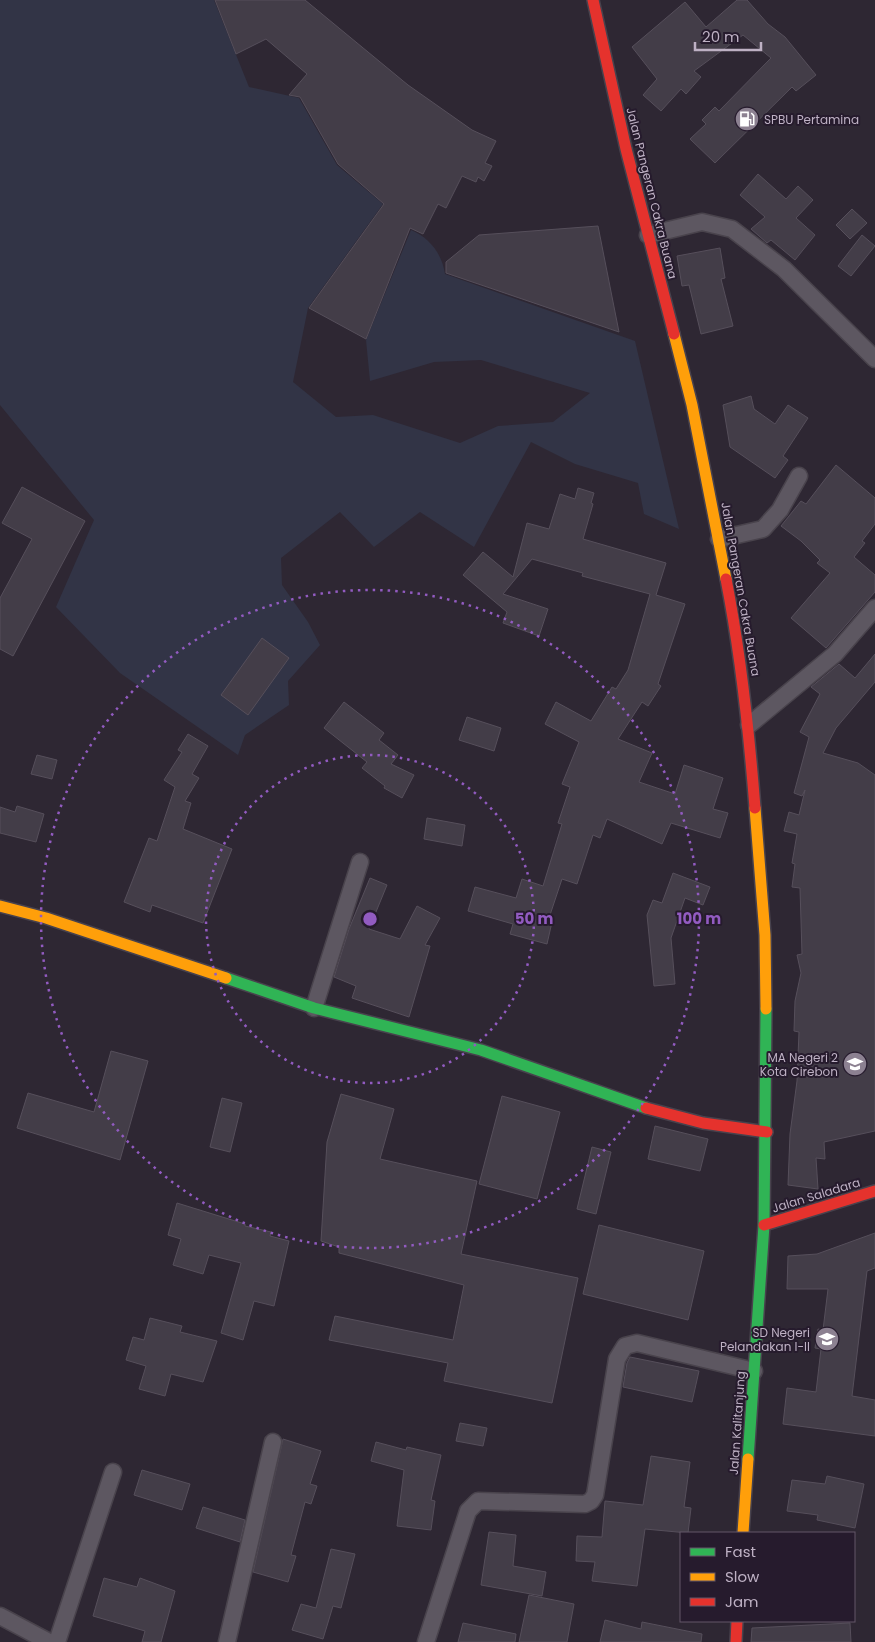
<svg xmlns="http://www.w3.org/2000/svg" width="875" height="1642" viewBox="0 0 875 1642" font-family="Poppins,sans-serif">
	<rect width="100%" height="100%" fill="#2e2733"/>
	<path fill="#323446" d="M0,0H214L249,87L299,98L337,165L383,204L308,308L293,382L336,417L373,415L460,443L498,426L553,422L590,393L481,360L434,362L370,381L366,340L411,230C430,238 442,254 445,274L635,341L679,529L644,514L638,483L575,464L531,442L474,547L420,512L374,547L340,512L281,558L282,585L308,622L320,645L288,681L289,705L245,735L238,755L120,673L56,607L94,520L0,405Z"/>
	<g fill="#433d48" stroke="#564f5b">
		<polygon points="215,0 305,0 408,85 472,130 496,141 485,163 492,166 484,181 478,177 476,182 462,176 446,208 438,204 423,234 410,228 366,339 309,308 384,204 338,164 300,97 289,95 307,74 266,39 236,54"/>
		<polygon points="737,0 747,0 768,24 785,37 816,75 796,91 792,87 715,163 690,139 706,124 702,120 715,107 719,111 771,58 743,35 694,71 701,77 686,94 681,89 661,111 643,95 657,79 632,47 685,2 706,27"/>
		<polygon points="758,174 786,199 798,186 813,200 796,218 815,235 795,260 771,240 767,243 751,229 765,217 740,195"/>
		<polygon points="852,209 867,223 850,239 836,225"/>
		<polygon points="598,226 619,332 446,273 446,262 479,235"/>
		<polygon points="862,235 875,246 851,276 838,266"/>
		<polygon points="720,248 725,278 721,279 733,326 701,334 689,285 682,286 677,256"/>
		<polygon points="751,396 754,409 775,424 788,405 808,418 783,456 788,460 775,478 730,447 723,405"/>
		<polygon points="836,465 875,498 875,524 862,541 865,543 854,557 875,575 875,592 826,648 791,618 830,573 817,563 820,560 801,541 781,526 801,501 806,504"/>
		<polygon points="22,487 85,521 13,656 0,649 0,598 32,539 2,523"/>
		<polygon points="578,488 594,493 591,503 593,504 583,539 666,563 656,595 685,604 658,684 661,686 648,706 642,702 618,739 652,753 639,782 675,794 684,765 723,778 713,809 728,813 720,838 671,823 662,844 607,819 600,838 593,835 577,884 562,879 548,921 552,922 547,944 510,934 513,924 468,911 475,887 516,898 522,879 543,886 562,824 558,823 570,787 562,784 579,742 545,724 556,702 591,721 612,687 616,689 628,670 650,594 582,576 583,573 532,559 503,594 548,609 539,636 503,623 507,612 463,575 483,552 513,577 527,523 549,529 560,494 575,499"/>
		<polygon points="262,638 289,658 248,715 221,695"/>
		<polygon points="875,654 875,682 836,728 823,753 858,763 875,775 875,1131 824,1142 825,1159 816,1158 818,1189 788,1185 790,1134 797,1081 799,1032 794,1031 795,1001 801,973 797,955 802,954 800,888 792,887 795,864 792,863 797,834 784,831 789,812 799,815 805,790 802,796 794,793 809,737 800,732 820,694 811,687 839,664 855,678"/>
		<polygon points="344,702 384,733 379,740 398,755 391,764 414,775 402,798 384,788 385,786 362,768 367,762 324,728"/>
		<polygon points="467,717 501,728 494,751 459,740"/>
		<polygon points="188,734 208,746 192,774 199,778 185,801 191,803 183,829 232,849 203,923 152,905 150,912 124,902 149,838 157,841 175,787 164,780 182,752 178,750"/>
		<polygon points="37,755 57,760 52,779 31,774"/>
		<polygon points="17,806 44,814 36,842 0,833 0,807 15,812"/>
		<polygon points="427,818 465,825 462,846 424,839"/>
		<polygon points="673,873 710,887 703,905 685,898 671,938 675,984 654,986 647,915 653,900 662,903"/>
		<polygon points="370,878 387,885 369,929 400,939 417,906 440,918 425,945 430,946 409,1017 352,998 356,986 334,977 349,929"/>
		<polygon points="111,1051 148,1061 120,1160 17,1128 28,1093 94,1112"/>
		<polygon points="341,1094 394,1109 380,1159 477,1181 461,1254 578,1278 552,1403 444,1381 448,1363 329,1340 335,1316 453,1340 464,1285 339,1253 339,1247 321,1241 327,1142"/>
		<polygon points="502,1096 560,1112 537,1199 479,1184"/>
		<polygon points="222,1098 242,1103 230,1152 210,1147"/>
		<polygon points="655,1126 708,1139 700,1171 648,1159"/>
		<polygon points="592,1147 611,1152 596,1214 577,1209"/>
		<polygon points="177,1203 245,1224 245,1226 271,1232 270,1236 289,1241 274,1306 254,1301 243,1340 221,1333 241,1263 209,1255 203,1274 173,1265 181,1239 168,1235"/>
		<polygon points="599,1225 704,1251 688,1320 583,1294"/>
		<polygon points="875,1233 875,1268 867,1271 852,1396 875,1400 875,1436 783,1424 787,1388 816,1392 821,1349 815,1348 818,1329 823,1330 828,1289 787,1289 788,1256 817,1254"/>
		<polygon points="150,1318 182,1326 180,1332 217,1341 203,1382 171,1374 165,1396 139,1389 146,1366 126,1360 133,1337 144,1340"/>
		<polygon points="630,1357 699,1371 692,1402 623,1387 627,1363"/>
		<polygon points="460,1423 487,1428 483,1446 456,1441"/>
		<polygon points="283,1439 321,1451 310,1484 317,1486 311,1504 305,1502 291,1555 296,1556 288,1582 253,1572"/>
		<polygon points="376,1442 406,1450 407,1447 441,1455 431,1500 435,1501 431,1530 397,1526 404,1470 371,1461"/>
		<polygon points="651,1456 690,1462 684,1507 691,1508 688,1533 645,1529 637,1586 592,1581 595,1562 576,1561 577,1536 602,1537 605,1501 643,1505"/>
		<polygon points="142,1470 190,1484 182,1510 134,1495"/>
		<polygon points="827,1476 864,1484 855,1528 817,1520 818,1515 787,1511 792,1480 825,1484"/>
		<polygon points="203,1507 245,1520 240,1542 196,1528"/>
		<polygon points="489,1532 516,1535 513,1566 546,1572 542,1596 481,1585"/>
		<polygon points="331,1549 355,1554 341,1608 333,1606 323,1639 292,1630 301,1604 316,1608"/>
		<polygon points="104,1578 137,1587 140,1578 175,1591 161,1642 142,1642 145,1631 93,1616"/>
		<polygon points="529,1595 574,1604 567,1642 519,1642"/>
		<polygon points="605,1620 641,1629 642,1622 702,1634 701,1642 600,1642"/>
		<polygon points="463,1623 516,1634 515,1642 458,1642"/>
		<polygon points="850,1623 851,1642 751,1642 752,1628"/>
	</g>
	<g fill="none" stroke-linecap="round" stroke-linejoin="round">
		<g stroke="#49434c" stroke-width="19">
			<g id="street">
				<polyline points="648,235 702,222 732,229 784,269 875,359"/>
				<polyline points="719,539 763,529 780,510 799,476"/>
				<polyline points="749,725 835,654 875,608"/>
				<polyline points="314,1008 360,862"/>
				<polyline points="0,1616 49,1642"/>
				<polyline points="57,1642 113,1472"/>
				<polyline points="227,1642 273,1442"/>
				<polyline points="426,1642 468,1511 478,1501 585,1504 591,1501 595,1495 617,1359 625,1346 637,1343 754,1371"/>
			</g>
		</g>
		<g stroke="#48424d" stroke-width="14">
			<g id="fast">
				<polyline points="226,978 314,1008 481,1050 646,1108"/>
				<polyline points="748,1459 764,1225 766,1009"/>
			</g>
		</g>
		<g stroke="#48424d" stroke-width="14">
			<g id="slow">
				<polyline points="674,334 692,405 726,579"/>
				<polyline points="755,808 765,935 766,1009"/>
				<polyline points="0,906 46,918 226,978"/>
				<polyline points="743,1533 748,1459"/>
			</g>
		</g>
		<g stroke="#48424d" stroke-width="14">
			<g id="jam">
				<polyline points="593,0 626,149 674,334"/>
				<path d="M726,579C741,655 749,731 755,808"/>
				<polyline points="646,1108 703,1123 767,1132"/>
				<polyline points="764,1225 875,1191"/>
				<polyline points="736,1642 737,1621"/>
			</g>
		</g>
		<use href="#street" stroke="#5d5761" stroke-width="16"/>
		<use href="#fast" stroke="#30b455" stroke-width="11"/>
		<use href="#slow" stroke="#ff9f0a" stroke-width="11"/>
		<use href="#jam" stroke="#e5322d" stroke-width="11"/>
	</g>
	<g fill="none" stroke="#925bc1" stroke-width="2.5" stroke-dasharray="2.5 5">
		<circle cx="370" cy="919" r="164"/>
		<circle cx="370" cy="919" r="329"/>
	</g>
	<defs>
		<g id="fuel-disc" transform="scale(1.25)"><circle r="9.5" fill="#8c8191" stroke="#261b2d"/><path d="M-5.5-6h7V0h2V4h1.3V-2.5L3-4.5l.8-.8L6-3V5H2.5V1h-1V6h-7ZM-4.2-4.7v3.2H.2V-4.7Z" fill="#fff"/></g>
		<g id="school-disc" transform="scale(1.25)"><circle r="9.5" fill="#8c8191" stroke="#261b2d"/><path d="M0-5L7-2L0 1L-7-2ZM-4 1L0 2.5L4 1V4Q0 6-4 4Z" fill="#fff"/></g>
	</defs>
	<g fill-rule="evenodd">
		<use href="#fuel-disc" x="747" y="119"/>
		<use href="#school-disc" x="855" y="1064"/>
		<use href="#school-disc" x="827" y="1339"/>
	</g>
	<g text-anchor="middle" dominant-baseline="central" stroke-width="4" stroke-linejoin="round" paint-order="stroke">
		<g font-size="12" fill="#beb1c4" stroke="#261b2d" text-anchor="end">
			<text x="764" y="119" text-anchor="start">SPBU Pertamina</text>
			<text x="838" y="1057">MA Negeri 2<tspan x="838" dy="14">Kota Cirebon</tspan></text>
			<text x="810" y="1332">SD Negeri<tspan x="810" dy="14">Pelandakan I-II</tspan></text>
		</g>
		<g font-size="12" fill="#beb1c4" stroke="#261b2d">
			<text transform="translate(652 193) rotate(76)">Jalan Pangeran Cakra Buana</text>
			<text transform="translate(741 589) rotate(80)">Jalan Pangeran Cakra Buana</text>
			<text transform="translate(816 1195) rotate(-17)">Jalan Saladara</text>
			<text transform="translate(737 1423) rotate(-86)">Jalan Kalitanjung</text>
		</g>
	</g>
	<circle cx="370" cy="919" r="8" fill="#925bc1" stroke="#261b2d" stroke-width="2.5"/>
	<g font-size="15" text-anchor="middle" font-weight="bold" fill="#925bc1" stroke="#261b2d" stroke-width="4" stroke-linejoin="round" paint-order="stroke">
		<text x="534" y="924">50 m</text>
		<text x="699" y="924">100 m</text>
	</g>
	<rect x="680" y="1532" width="175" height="90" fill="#261b2d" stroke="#635769"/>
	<rect x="690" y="1548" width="25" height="8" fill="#30b455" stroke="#635769"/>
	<text x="725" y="1557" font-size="15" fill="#beb1c4">Fast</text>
	<rect x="690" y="1573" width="25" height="8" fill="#ff9f0a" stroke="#635769"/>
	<text x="725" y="1582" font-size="15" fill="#beb1c4">Slow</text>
	<rect x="690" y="1598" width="25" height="8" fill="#e5322d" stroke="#635769"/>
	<text x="725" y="1607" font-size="15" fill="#beb1c4">Jam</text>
	<path d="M695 42v8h66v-8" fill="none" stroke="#beb1c4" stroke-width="2.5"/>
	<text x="702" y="42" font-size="15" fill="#beb1c4" stroke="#261b2d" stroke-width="4" paint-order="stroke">20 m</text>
</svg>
